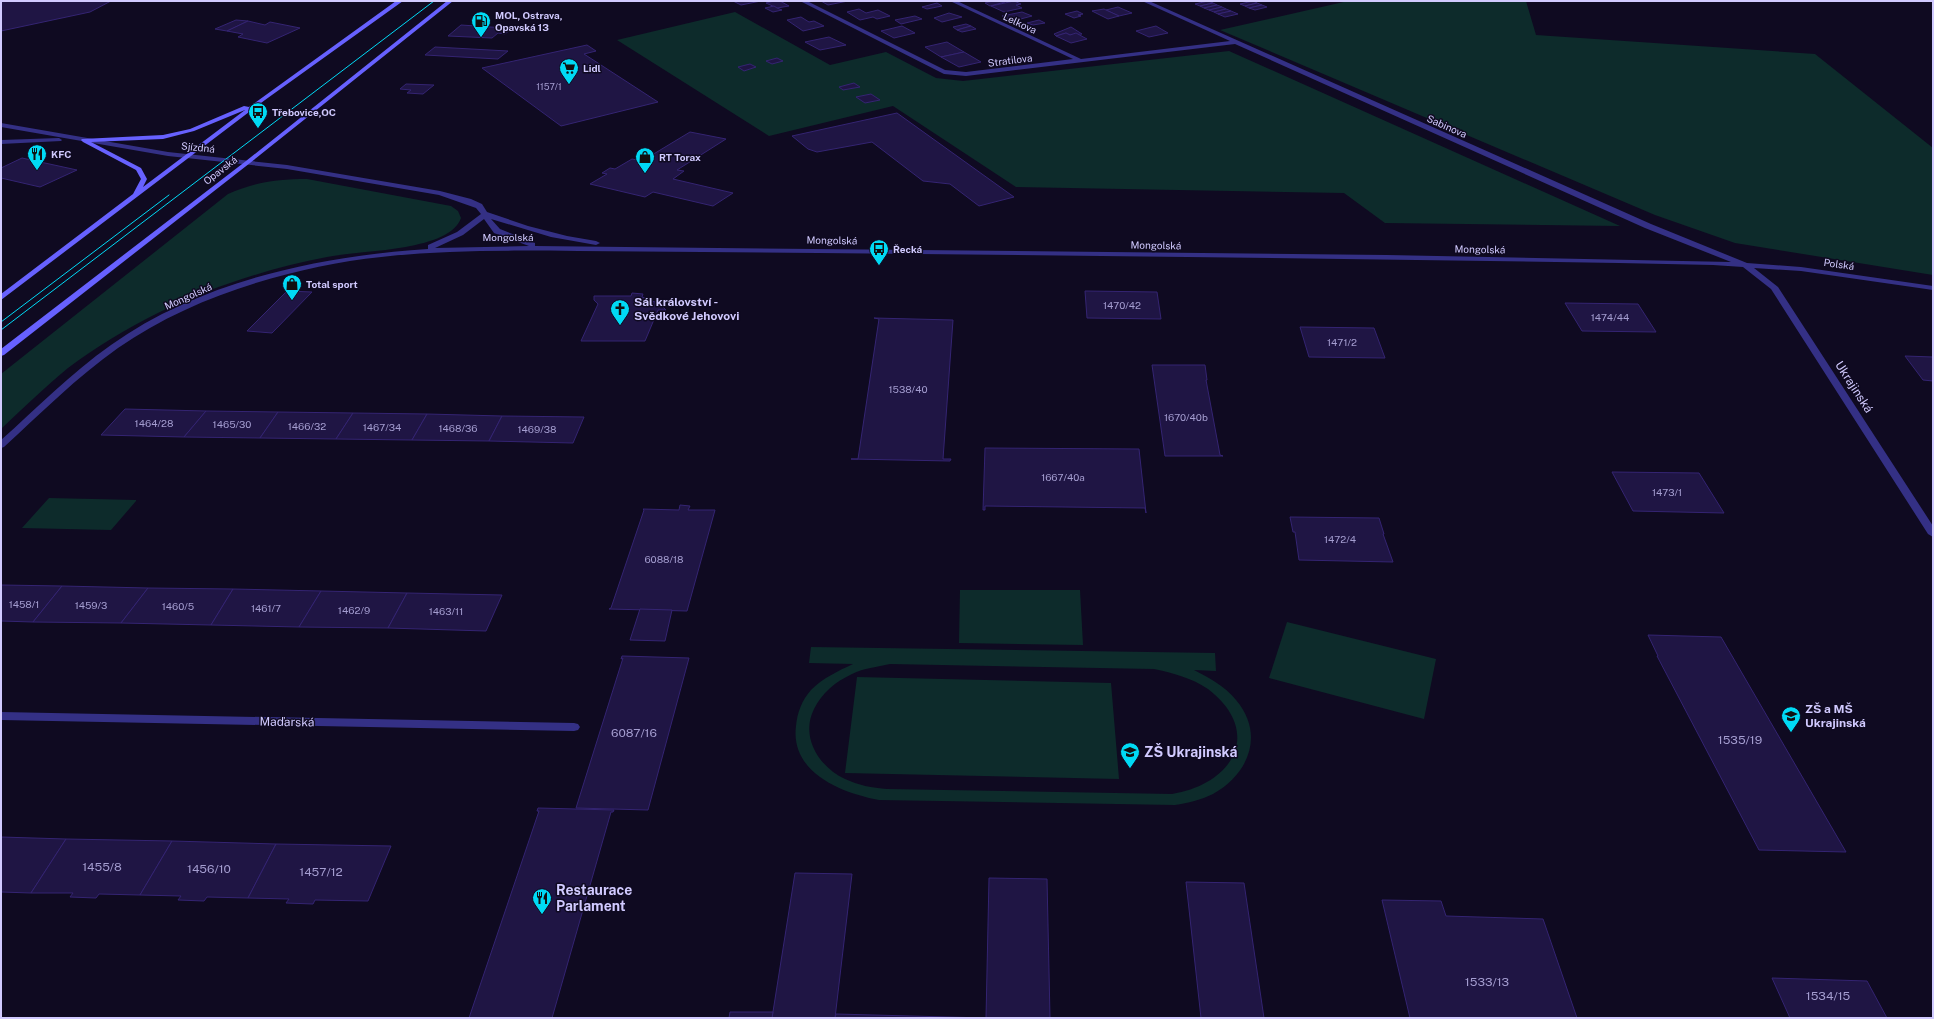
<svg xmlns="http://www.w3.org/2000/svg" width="1934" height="1019" viewBox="0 0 1934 1019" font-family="'Public Sans',sans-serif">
	<rect width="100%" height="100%" fill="#0f0a21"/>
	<g fill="#0d2b2b" fill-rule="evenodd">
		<polygon points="1348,1 1526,1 1536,35 1815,54 1933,148 1933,275 1735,243 1655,215 1220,30"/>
		<polygon points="735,12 830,65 886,52 936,78 963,81 1229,51 1620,226 1385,223 1344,193 1016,187 893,106 769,136 617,40"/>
		<path d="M307,179L451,206L458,211L461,218C449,252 359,250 327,257C234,275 144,311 68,368C45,387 22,409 1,429V374L228,194C254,182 278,179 307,179Z"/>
		<polygon points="49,498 136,500 136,501 111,530 22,528"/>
		<polygon points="960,590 1080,590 1083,645 959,643"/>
		<polygon points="1287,622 1436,659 1424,719 1269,678"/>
		<path d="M811,647L1215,653L1216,671L1194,670C1209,678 1225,686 1236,700C1265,734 1249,774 1213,794C1201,800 1188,803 1175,805L879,800C842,793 790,773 796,726C797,713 802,700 811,690C823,678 838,671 853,664L809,663ZM890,664L1154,669C1173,673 1192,678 1208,689C1264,732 1233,784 1172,794L887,789C872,788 858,785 845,779C819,767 800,737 814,709C822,693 835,682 852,674C864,668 877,667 890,664Z"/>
		<polygon points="857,677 1111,683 1119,779 845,773"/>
	</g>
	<g fill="#1f1544" stroke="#342472">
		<polygon points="1,1 111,1 90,12 1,31"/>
		<polygon points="733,1 761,1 741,5"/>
		<polygon points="774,1 780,1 789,6 777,8 766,3"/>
		<polygon points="821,1 848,1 828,5"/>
		<polygon points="993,1 1002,1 1005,2 990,6 985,3"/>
		<polygon points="1014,1 1021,4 1016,5 1022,8 1004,12 991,6"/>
		<polygon points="1208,1 1213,3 1200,6 1195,4"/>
		<polygon points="1253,1 1257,3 1245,6 1240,4"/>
		<polygon points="937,3 942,6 927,9 922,7"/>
		<polygon points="1213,3 1217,5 1204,8 1200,6"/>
		<polygon points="1257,3 1262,5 1249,8 1245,6"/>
		<polygon points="1217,5 1222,7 1209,10 1204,8"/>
		<polygon points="1262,5 1267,7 1255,10 1249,8"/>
		<polygon points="774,6 777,8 782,10 773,12 765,8"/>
		<polygon points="1118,7 1132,13 1119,16 1106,10"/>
		<polygon points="1222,7 1226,9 1214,12 1209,10"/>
		<polygon points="859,9 866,13 878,10 890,16 877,19 873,17 860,20 847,12"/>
		<polygon points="1104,9 1106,10 1119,16 1108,19 1092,11"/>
		<polygon points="1226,9 1231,11 1218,14 1214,12"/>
		<polygon points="1077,11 1083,14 1078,15 1081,16 1074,18 1065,14"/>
		<polygon points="1231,11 1238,14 1225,17 1218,14"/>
		<polygon points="1022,12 1032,16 1013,21 1002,16"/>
		<polygon points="949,13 962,17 942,22 934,18"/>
		<polygon points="915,16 922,19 901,24 895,20"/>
		<polygon points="801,17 809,22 814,21 824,26 803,31 787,20"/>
		<polygon points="236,20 248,21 227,31 215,29"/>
		<polygon points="1039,20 1045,23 1033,25 1027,23"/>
		<polygon points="248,21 265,25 270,22 300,28 267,43 238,37 243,34 227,31"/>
		<polygon points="966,24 971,26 957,30 953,27"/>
		<polygon points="461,25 505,28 504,29 511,29 505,34 498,33 492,38 448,36"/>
		<polygon points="902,26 915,33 894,38 881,31"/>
		<polygon points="971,26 976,29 962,32 957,30"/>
		<polygon points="1156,26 1168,33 1149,37 1136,31"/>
		<polygon points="1071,27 1082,34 1070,35 1066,33 1056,36 1054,34"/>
		<polygon points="1066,33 1070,35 1076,33 1087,39 1071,43 1056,36"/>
		<polygon points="829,37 846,45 820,50 805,42"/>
		<polygon points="947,42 964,52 941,57 925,47"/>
		<polygon points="587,45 596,51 584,54 658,102 561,126 482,68"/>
		<polygon points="435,47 508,51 498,59 425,55"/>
		<polygon points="964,52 981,62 959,67 941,57"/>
		<polygon points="777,58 783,61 772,64 766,61"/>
		<polygon points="750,64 756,67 744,71 738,67"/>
		<polygon points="854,83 860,87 843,90 839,87"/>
		<polygon points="406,84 434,85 423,94 407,93 411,90 400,89"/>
		<polygon points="871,94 880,100 865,103 856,97"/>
		<polygon points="897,113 1014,197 979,206 950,184 923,181 872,142 817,152 808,149 792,136"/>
		<polygon points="690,132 726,139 677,170 684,171 673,179 733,193 713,206 653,192 645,197 590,184 607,174 602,173 610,168 615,169 632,159 642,161"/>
		<polygon points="22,158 77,170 40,187 1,178 1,168"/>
		<polygon points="287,291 312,292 272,333 247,331"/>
		<polygon points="1085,291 1157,292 1161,319 1087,318"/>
		<polygon points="632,293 643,294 642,297 660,304 666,310 658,310 645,341 581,341 598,304 594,300 594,296 631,296"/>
		<polygon points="1565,303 1638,304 1656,332 1582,331"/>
		<polygon points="874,318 953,320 943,459 951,459 950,461 851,459 858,459 879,319"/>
		<polygon points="1300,327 1374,328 1385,358 1309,357"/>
		<polygon points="1905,356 1933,357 1933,381 1923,380"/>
		<polygon points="1152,365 1205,365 1207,380 1206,380 1220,455 1223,456 1165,456"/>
		<polygon points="125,409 206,411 184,437 101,435"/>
		<polygon points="206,411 278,412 260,438 184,437"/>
		<polygon points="278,412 353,413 336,439 260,438"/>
		<polygon points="353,413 427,414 412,440 336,439"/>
		<polygon points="427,414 502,416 489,441 412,440"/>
		<polygon points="502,416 584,417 573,443 489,441"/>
		<polygon points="985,448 1139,449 1146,513 1145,508 985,506 985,510 983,510"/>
		<polygon points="1612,472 1699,473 1724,513 1633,511"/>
		<polygon points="680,505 690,506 688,510 715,510 687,611 609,609 611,608 644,510 643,509 679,510"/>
		<polygon points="1290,517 1379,518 1384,534 1383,534 1393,562 1299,560 1295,532 1293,532"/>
		<polygon points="1,585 62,586 33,622 1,621"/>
		<polygon points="62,586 148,588 121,623 33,622"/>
		<polygon points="148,588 233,589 211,625 121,623"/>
		<polygon points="233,589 321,591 299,627 211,625"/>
		<polygon points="321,591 407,593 388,628 299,627"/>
		<polygon points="407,593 502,595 486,631 388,628"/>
		<polygon points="640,609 672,610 665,641 630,640"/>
		<polygon points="1648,635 1721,637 1846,852 1759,850 1657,656 1658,656"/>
		<polygon points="622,656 689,658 648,810 576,808 623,658 621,659"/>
		<polygon points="538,808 614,810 613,812 611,812 552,1018 469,1018 539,811 537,811"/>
		<polygon points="1,837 66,839 31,893 1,892"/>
		<polygon points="66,839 172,841 140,895 99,894 96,898 70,897 73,893 31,893"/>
		<polygon points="172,841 276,844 248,898 207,897 204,901 178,900 181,896 140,895"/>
		<polygon points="276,844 391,846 368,901 315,900 313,904 286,903 289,899 248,898"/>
		<polygon points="795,873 852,874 835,1018 772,1018"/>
		<polygon points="989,878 1047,879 1050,1018 986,1018"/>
		<polygon points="1186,882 1244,883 1264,1018 1201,1018"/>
		<polygon points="1382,900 1441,901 1446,916 1543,919 1577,1018 1410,1018"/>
		<polygon points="1772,978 1867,981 1887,1018 1790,1018"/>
		<polygon points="730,1012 773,1012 772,1018 729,1018"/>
		<polygon points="836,1014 986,1018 835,1018"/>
	</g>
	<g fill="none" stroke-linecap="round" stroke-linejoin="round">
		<g fill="#343085" fill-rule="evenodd">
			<path d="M800,1H807L945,70L966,72L1073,59L950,1H957L1081,59L1230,41L1142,1H1149L1651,224L1747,263L1801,267L1933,286V290L1801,271L1754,268L1778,287L1933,526V537L1928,534L1771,289L1743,267L1713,265C1415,259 1116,256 818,253C738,252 658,252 578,251C481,250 382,249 288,274C228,289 168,313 118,348C77,377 41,413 4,447L1,448V440C37,408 71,373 111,345C201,281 320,256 428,249V245L457,232L481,214L476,208L439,195L287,169L168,156L1,127V123L168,152L287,165L440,191L471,199L482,204L487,212L528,226L567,236L596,241L600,243L596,245L551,237L491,219L500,229L535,243V246L1387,255L1731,262L1645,228L1235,44L966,76L944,74ZM484,219L494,233L529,246L435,248L463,235Z"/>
			<polygon points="59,138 62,140 61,141 1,144 1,140"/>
			<polygon points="1,712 574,723 578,724 580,727 578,730 574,731 1,720"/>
		</g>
		<g fill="#6761ff" fill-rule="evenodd">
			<path d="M396,1H403L265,100L1,300V294L133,194L141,179L136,170L83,142L81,140L82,139L163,135L190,129L244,106L249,107ZM245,110L143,187L147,179L141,168L91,142L163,139L194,131Z"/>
			<polygon points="447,1 453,1 250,163 4,355 1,356 1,349 246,161"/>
		</g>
		<g stroke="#00daf5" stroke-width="1">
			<polyline points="1,322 169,195"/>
			<polyline points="1,330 434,1"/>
		</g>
	</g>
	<defs>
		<g id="fuel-pin" transform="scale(1)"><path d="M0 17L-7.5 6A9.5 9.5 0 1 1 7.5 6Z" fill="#00daf5" stroke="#0f0a21"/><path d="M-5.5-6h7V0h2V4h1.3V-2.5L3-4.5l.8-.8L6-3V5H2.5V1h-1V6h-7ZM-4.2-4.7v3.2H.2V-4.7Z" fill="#111"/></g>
		<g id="supermarket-pin" transform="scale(1)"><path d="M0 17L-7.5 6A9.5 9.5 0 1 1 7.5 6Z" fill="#00daf5" stroke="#0f0a21"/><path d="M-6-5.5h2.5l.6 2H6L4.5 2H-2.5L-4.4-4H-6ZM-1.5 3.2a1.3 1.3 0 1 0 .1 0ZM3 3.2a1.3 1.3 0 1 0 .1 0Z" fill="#111"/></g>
		<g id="bus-pin" transform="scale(1)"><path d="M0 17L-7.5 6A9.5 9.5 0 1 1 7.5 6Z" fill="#00daf5" stroke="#0f0a21"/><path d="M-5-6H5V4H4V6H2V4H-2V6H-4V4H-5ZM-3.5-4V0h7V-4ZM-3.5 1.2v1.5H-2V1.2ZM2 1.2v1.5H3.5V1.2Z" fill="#111"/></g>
		<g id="restaurant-pin" transform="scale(1)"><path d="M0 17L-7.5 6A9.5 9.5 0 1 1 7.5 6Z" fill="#00daf5" stroke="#0f0a21"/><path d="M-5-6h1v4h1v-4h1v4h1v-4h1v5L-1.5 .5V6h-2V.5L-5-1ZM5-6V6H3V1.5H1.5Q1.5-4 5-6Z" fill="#111"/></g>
		<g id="shop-pin" transform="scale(1)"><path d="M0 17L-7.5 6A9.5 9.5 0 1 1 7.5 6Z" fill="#00daf5" stroke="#0f0a21"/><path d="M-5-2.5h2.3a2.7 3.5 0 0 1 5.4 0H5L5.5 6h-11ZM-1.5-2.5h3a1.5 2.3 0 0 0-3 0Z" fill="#111"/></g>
		<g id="church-pin" transform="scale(1)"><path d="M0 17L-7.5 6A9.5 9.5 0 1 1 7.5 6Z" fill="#00daf5" stroke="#0f0a21"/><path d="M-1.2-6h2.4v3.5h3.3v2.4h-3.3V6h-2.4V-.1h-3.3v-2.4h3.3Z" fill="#111"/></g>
		<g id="school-pin" transform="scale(1)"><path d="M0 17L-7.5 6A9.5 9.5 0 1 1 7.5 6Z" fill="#00daf5" stroke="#0f0a21"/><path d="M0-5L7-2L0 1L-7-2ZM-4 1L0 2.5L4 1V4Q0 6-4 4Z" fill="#111"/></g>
	</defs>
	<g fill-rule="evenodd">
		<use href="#fuel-pin" x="481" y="21"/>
		<use href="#supermarket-pin" x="569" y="68"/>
		<use href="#bus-pin" x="258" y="112"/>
		<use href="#restaurant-pin" x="37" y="154"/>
		<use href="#shop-pin" x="645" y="157"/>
		<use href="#bus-pin" x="879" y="249"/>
		<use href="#shop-pin" x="292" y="284"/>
		<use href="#church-pin" x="620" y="309"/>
		<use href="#school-pin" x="1791" y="716"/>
		<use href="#school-pin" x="1130" y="752"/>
		<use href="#restaurant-pin" x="542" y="898"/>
	</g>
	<g text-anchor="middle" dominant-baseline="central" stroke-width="3" stroke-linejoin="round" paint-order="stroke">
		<g font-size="9" fill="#a49dd0">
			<text x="549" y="86">1157/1</text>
		</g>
		<g font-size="10" font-weight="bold" fill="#d1caff" stroke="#0f0a21" text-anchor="start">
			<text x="495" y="15">MOL, Ostrava,<tspan x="495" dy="12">Opavská 13</tspan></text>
			<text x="583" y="68">Lidl</text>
			<text x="272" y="112">Třebovice,OC</text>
			<text x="51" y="154">KFC</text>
			<text x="659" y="157">RT Torax</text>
			<text x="893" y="249">Řecká</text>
			<text x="306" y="284">Total sport</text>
		</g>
		<g font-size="10" fill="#d1caff" stroke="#0f0a21">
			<text transform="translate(1020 23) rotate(25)">Lelkova</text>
			<text transform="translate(1010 60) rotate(-7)">Stratilova</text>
			<text transform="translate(1447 126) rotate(24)">Sabinova</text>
			<text transform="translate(198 147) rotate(6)">Sjízdná</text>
			<text transform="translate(220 170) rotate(-38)">Opavská</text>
			<text x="508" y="237">Mongolská</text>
			<text transform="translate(832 240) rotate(1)">Mongolská</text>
			<text transform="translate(1156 245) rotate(1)">Mongolská</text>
			<text transform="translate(1480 249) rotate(1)">Mongolská</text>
			<text transform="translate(1839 264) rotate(8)">Polská</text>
			<text transform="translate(188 296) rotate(-24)">Mongolská</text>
		</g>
		<g font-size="10" fill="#a49dd0">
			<text x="1122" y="305">1470/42</text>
			<text x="1610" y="317">1474/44</text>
			<text x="1342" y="342">1471/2</text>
			<text x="908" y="389">1538/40</text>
			<text x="1186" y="417">1670/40b</text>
			<text x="154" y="423">1464/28</text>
			<text x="232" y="424">1465/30</text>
			<text x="307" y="426">1466/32</text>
			<text x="382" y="427">1467/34</text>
			<text x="458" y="428">1468/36</text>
			<text x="537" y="429">1469/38</text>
			<text x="1063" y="477">1667/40a</text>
			<text x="1667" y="492">1473/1</text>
			<text x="1340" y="539">1472/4</text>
			<text x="664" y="559">6088/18</text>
			<text x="24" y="604">1458/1</text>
			<text x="91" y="605">1459/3</text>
			<text x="178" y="606">1460/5</text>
			<text x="266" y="608">1461/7</text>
			<text x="354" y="610">1462/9</text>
			<text x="446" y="611">1463/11</text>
		</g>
		<g font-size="12" font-weight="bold" fill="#d1caff" stroke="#0f0a21" text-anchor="start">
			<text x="634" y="302">Sál království -<tspan x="634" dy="14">Svědkové Jehovovi</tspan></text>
			<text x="1805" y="709">ZŠ a MŠ<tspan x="1805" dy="14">Ukrajinská</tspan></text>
		</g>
		<g font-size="12" fill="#d1caff" stroke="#0f0a21">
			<text transform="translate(1854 387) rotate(57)">Ukrajinská</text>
			<text transform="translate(287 722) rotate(1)">Maďarská</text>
		</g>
		<g font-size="12" fill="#a49dd0">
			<text x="634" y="733">6087/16</text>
			<text x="1740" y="740">1535/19</text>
			<text x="102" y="867">1455/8</text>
			<text x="209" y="869">1456/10</text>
			<text x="321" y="872">1457/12</text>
			<text x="1487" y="982">1533/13</text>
			<text x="1828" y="996">1534/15</text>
		</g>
		<g font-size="14" font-weight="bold" fill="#d1caff" stroke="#0f0a21" text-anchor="start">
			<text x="1144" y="752">ZŠ Ukrajinská</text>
			<text x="556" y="890">Restaurace<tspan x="556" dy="16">Parlament</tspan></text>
		</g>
	</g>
	<rect width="1934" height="1019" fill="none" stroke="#d1caff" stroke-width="4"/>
</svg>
